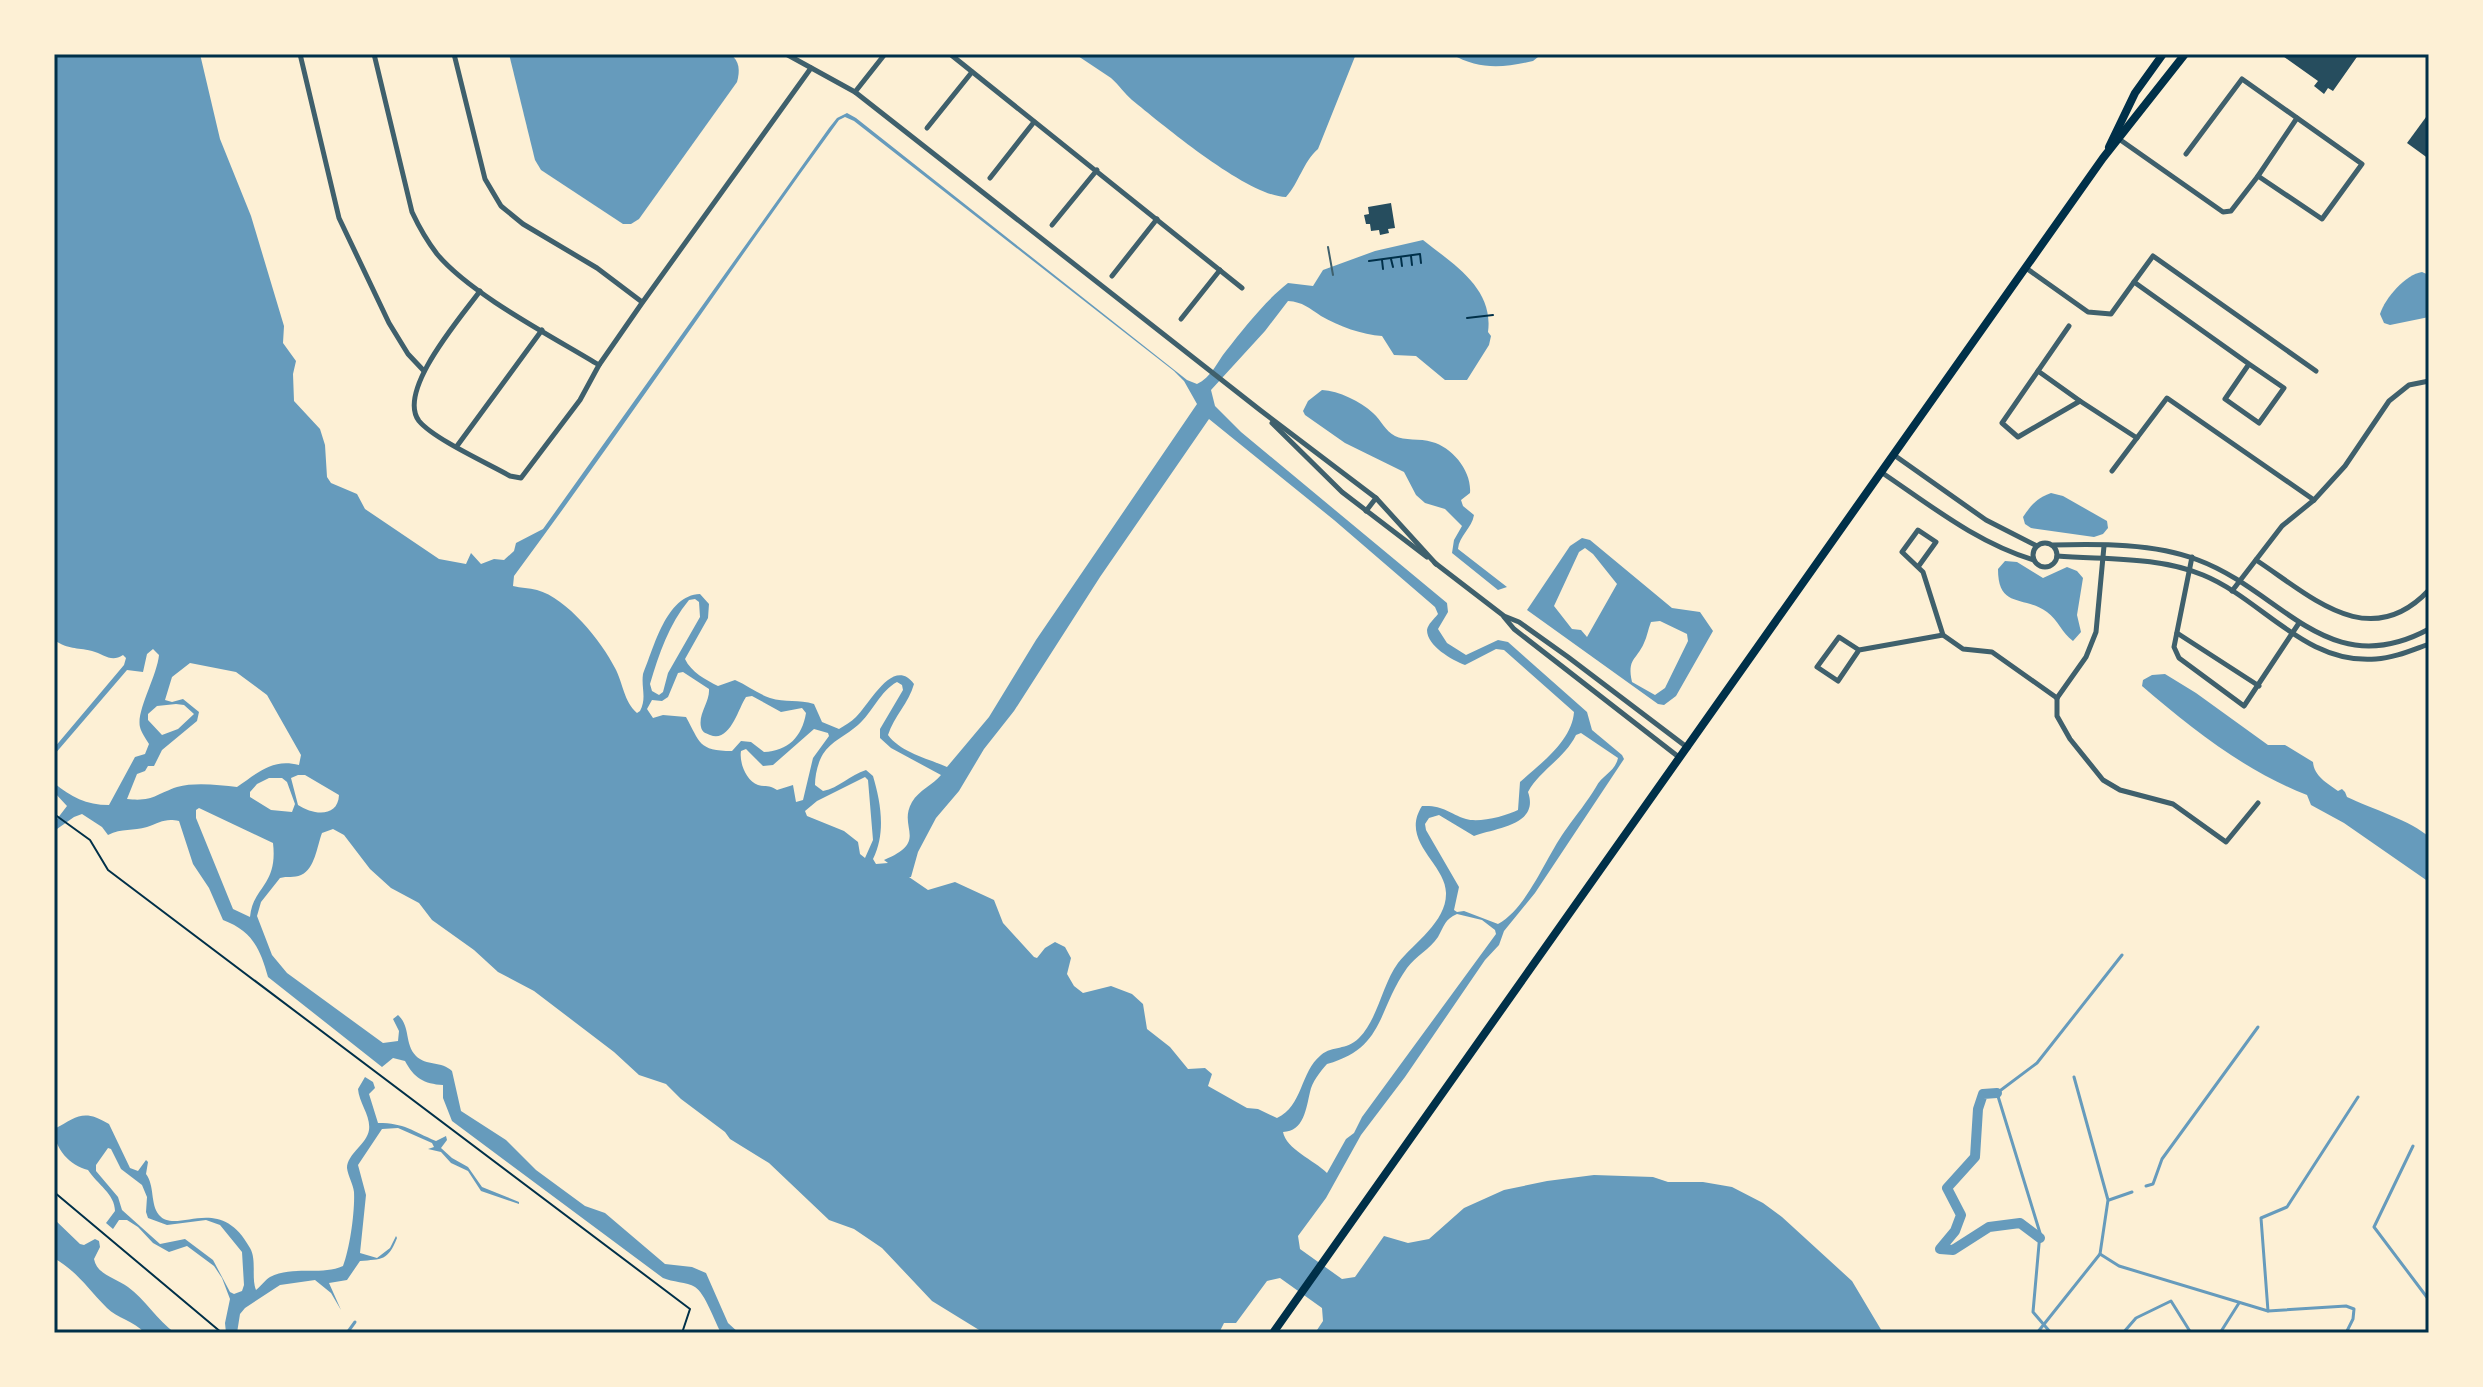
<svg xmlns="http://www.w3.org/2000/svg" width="2483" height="1387" viewBox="0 0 2483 1387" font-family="'Asap Condensed',sans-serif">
	<rect width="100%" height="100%" fill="#fdf0d5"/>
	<g fill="#669bbc" fill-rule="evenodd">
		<path d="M54,54H200L220,139L251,216L284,326L283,343L296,361L293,374L294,401L320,429L325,445L327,477L331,483L357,494L365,509L439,559L466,564L471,553L481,564L494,559L504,560L514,551L516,543L543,529L829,128L837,118L847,113L856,118L1187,380L1197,384C1211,378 1217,362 1226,351C1244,328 1265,301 1288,283L1313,286L1323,270L1375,251L1423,240C1453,264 1494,288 1488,332L1491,336L1489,345L1467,380H1445L1416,356L1394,355L1382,336C1362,335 1339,326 1321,316C1309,308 1303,302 1288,301L1265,331L1211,390L1215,406L1241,432L1447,603L1448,612L1438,629L1447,643L1466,655L1498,640L1508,642L1587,712L1592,730L1622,755L1624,759L1535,893L1504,931L1499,945L1485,960L1405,1077L1361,1135L1326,1198L1298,1236L1300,1249L1342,1279L1355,1277L1384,1236L1408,1243L1429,1239L1464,1208L1504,1190L1547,1181L1594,1175L1653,1177L1668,1182H1703L1732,1187L1763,1203L1782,1217L1852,1281L1883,1333H1315L1323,1321L1322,1308L1280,1278L1267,1281L1236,1323H1224L1219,1333H984L932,1301L882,1248L854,1229L829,1220L769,1163L730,1139L725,1132L681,1099L666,1084L639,1075L614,1052L534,991L498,972L474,950L432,920L419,903L391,888L370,869L344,835L333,829L322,833C317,846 315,869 301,875C294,878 287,876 280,878L261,902L257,916L272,955L287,973L383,1043L398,1041L399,1031L393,1019L398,1015C411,1027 404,1043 416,1056C426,1066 442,1061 452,1071L461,1111L506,1140L536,1170L585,1206L605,1213L665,1264L692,1267L706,1273L728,1323L739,1333H721C715,1322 705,1293 695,1287C687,1282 672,1282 663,1278L452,1121L443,1098V1085C424,1084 414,1078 405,1061L393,1058L382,1067L268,977C260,948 252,931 223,920L209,888L193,864L179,821C164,818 160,823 147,827C133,831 122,828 108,835L102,827L82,814L74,817L57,829V840L54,845V823L67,806L54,792V783C71,797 86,805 109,805L135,757L145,754L149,744C146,739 141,732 140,727C136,711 157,676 159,655L153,649L147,654L143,672L127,670L54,755V748L124,665L126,658L123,655C111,663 104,654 92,651C75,647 70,650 54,640ZM845,117L854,121L1174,371L1184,381L1197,404L1036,640L989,717L947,767C929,759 900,752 888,735C894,716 909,703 914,684C893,656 870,704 856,717C851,722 845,725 839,729L822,722L814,704C799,699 785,703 770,698C758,694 747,685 735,680L718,686C706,680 691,672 685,659L708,618L709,604L700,594C666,595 654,648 643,674C641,688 647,698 640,711L637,713C624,702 623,683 615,668C602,642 567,598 537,590C529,588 521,588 513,586L514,576C625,426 729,271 839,120ZM1209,419L1334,520L1435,607L1438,614C1434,619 1428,624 1427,630C1427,646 1452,660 1465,665L1496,649L1504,650L1574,712C1572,741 1540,764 1520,782L1518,810C1506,816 1479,823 1466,819C1448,813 1444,805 1422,806C1399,842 1447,864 1446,894C1446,922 1414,943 1398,963C1382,985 1378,1019 1359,1038C1346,1051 1333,1045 1321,1055C1300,1072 1303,1106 1277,1118L1258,1109L1247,1108L1208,1086L1212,1074L1205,1068L1188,1069L1170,1047L1147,1029L1143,1004L1132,994L1111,986L1083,993L1074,986L1067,974L1071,958L1065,947L1055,942L1045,948L1037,958L1034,957L1003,923L994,900L955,882L928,890L909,877H911L918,852L936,818L959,791L984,749L1014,711L1100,577ZM695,599L699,602L700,617L668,673L663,692L659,695L652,691L650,684C659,654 669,624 689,600ZM190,663L236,672L267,695L301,755L299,765C272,758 258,773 237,787C219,785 195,782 177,787C156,794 153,802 127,799L137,774L145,771L148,766H154L162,750L197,721L199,712L183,699L172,702L165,700L172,677ZM683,672L709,689C710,702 698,714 701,727C702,732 705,733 710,735C730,743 738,709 746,697L752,696L781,712L802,708L806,713C802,737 788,751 764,752L751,742L741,741L732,751C698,751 700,742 686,717L663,715L653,718L647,709L652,700L662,701L668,697L678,673ZM897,682L902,685L903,690L880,729V738L891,748L941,775C933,785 919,790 912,802C897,828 930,841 884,860L888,863L876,864L873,859C886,833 881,803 873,776L866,770C850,775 839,788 823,791L815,785C815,775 818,762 823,754C831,741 847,735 858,725C873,712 880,691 897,682ZM176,704L184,705L194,714L178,729L162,735L148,720V714L157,706ZM814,729L828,733L829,736L813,758L803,800L796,802L793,785L777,790C770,785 765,787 758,785C746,781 739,762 741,751L746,749L763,766L773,765ZM1581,733L1618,758C1615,772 1602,775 1596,787C1587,802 1577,814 1567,828C1547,854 1528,908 1498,924L1464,911L1457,912L1454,910L1459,887L1426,830L1425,824L1429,818L1439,815L1474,836C1494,828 1540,826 1528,792C1539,771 1565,758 1576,735ZM298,775H305L339,795C338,818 313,815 298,805L291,778ZM865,777L868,780L873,840L865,858L860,854L858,842L844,831L807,816L805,811L817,801ZM269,778H282L287,782L295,804L292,812L271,810L250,797V792L257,784ZM199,808L273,843C278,886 253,886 250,917L233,909L196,818V810ZM1457,914L1482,920L1495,930L1496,934L1362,1117L1354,1133L1346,1139L1327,1173C1314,1160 1286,1149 1283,1132C1304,1131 1306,1109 1310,1092C1312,1082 1320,1072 1327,1064C1385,1048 1377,1010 1407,968C1416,956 1430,949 1438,937C1444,926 1445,919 1457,914Z"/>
		<path d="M509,54H730C740,61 740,71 737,82L639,219L631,224H623L541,170L535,160Z"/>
		<path d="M1075,54H1356L1318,149C1303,162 1299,183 1286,197C1249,197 1164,126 1132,100C1125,94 1119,85 1111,78C1099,70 1087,62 1075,54Z"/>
		<path d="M1451,54H1553L1538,57L1533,61C1502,68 1480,70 1451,54Z"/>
		<path d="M2422,272L2429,275V317L2390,325L2384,323L2380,314C2385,298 2406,274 2422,272Z"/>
		<path d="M1322,390C1339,391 1360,401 1373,413C1381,420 1385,431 1395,436C1404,441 1420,438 1432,442C1452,447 1472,471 1470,493L1461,500L1463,506L1474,515C1472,528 1459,536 1458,549L1507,587L1498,590L1452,553L1454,540L1462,526L1445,509L1425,503L1416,495L1404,472L1345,443L1305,415L1303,411L1308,401Z"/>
		<path d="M2051,493L2063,496L2107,521L2108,528L2103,534L2094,537L2031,528L2025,524L2023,517C2031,505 2037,498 2051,493Z"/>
		<path d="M1582,538L1590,540L1672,608L1700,612L1713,631L1676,696L1664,705L1658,704L1527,610L1570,546ZM1585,548L1593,554L1617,584L1587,637L1581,630L1572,629L1554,606L1579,552ZM1660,621L1687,634L1688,641L1665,688L1655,695L1632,682C1627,658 1636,661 1644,643C1647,637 1648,629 1651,622Z"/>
		<path d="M2005,561L2017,562L2043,578L2067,567L2077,571L2083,578L2077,615L2081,632L2073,641C2062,633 2058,620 2047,612C2023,595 1998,609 1998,569Z"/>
		<path d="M2165,674L2196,693L2268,745H2285L2313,762C2314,776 2327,783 2338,791L2342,789L2345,792L2347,797C2370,808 2412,821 2429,837V882L2344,823L2311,805L2307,795C2245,771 2192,729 2142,686L2143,680L2152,675Z"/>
		<path d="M365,1077L373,1082L375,1088L369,1094L378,1123C405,1123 412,1131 436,1141L446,1136L447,1140L441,1148L452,1158L468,1167L482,1187L519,1202V1204L481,1191L468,1171L451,1163L441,1152L428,1149L434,1147L432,1143L398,1128L382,1129L358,1165L366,1195L360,1253L377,1258L390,1248L396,1236L397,1238C388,1261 382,1259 360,1261L347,1280L329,1283L341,1310L331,1293L315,1280L280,1285L245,1308L240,1314L237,1333H226L225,1323L230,1299L222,1278L214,1266L187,1246L169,1252L153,1243L138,1227L127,1220H119L113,1229L106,1223L115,1211C115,1194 97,1184 88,1170C70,1166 54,1148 54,1129C77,1117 83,1108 109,1124L130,1168L138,1171L146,1160L148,1162L146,1174C155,1186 150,1204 159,1215C177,1236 219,1191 250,1248C257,1260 251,1278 256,1290C261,1286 265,1280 270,1277C293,1265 321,1276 343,1266C350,1248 355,1211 354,1192C353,1184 348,1176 347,1168C347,1154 367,1144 369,1130C371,1116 359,1103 358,1089ZM108,1148L111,1149L121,1169L142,1185L147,1197L146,1212L148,1218L167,1225L206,1220L220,1225L242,1252L244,1285L242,1291L234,1294L230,1292L213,1260L185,1239L160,1244L122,1210L118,1197L96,1171V1165Z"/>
		<path d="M54,1219L80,1244L84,1245L95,1239L99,1241L100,1247L94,1259C97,1275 116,1278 128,1287C145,1299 157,1320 175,1333H145C134,1321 117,1318 107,1308C87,1288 79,1273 54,1258Z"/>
	</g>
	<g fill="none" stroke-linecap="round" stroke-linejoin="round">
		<g stroke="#669bbc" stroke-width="3">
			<polyline points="2413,1146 2374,1227 2429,1300"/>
			<polyline points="2146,1186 2153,1184 2162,1159 2258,1027"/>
			<polyline points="2109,1200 2132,1192"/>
			<polyline points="2100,1254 2119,1266 2268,1311 2346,1306 2354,1309 2353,1319 2346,1333"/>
			<polyline points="2268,1311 2261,1218 2287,1207 2358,1097"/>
			<polyline points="347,1333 355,1322"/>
			<polyline points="2037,1333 2100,1254 2108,1200 2074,1077"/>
			<polyline points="2051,1333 2033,1312 2040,1233 1997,1093 2037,1063 2122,955"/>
			<polyline points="2123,1333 2136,1318 2171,1301 2191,1333"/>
			<polyline points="2220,1333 2239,1303"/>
		</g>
		<polyline stroke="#669bbc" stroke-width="10" points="1997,1093 1983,1094 1978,1109 1975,1157 1947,1188 1961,1215 1955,1231 1940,1249 1953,1250 1989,1227 2020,1223 2040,1238"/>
	</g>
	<g fill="#264d5e">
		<polygon points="2280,54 2359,54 2333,91 2328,88 2324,94 2314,86 2318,81"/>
		<polygon points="2429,113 2429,159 2407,143"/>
		<polygon points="1391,203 1395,228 1388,229 1389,233 1380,235 1379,230 1371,231 1370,224 1366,224 1364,215 1369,214 1368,207"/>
	</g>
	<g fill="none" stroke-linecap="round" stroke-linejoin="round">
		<g stroke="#003049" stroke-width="2">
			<polyline points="1411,256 1412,265"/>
			<polyline points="1401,258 1402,266"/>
			<polyline points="1391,259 1393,267"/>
			<polyline points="1382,260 1383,269"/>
			<polyline points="1369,261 1420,254 1421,263"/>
			<polyline points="1467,318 1493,315"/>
			<polyline points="54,814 90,840 108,870 690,1309 682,1333"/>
			<polyline points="54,1192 222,1333"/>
		</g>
		<polyline stroke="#3f606c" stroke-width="2" points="1328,247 1333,275"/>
		<g stroke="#3f606c" stroke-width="5">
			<polyline points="300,54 339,218 389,323 408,354 424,371"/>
			<path d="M374,54L412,212C419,227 427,241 437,254C470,294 553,337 599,365"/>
			<polyline points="454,54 485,179 501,206 523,224 597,268 642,302"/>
			<polyline points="786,54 855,92 1260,410 1376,498 1436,564"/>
			<polyline points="950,54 1242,288"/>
			<polyline points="855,92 885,54"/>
			<polyline points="927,128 972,72"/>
			<polyline points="2119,139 2223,212 2231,211 2258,176 2322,219 2362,164 2242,79 2186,154"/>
			<polyline points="2258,176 2297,118"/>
			<polyline points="990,178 1034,122"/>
			<polyline points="1052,225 1097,170"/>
			<polyline points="2026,268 2088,312 2111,314 2134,282 2249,364 2225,399 2259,423 2284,388 2249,364"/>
			<polyline points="1112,276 1157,219"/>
			<polyline points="2134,282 2153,256 2316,371"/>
			<path d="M480,291C462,316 396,391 419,421C434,439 487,463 510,476L521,478L580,400L599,365L642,303L811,68"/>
			<polyline points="1181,319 1220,270"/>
			<polyline points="2069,326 2002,423 2018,437 2080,401 2137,438"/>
			<polyline points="2038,371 2080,401"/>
			<polyline points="1272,423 1342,492 1427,557"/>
			<polyline points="457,446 542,330"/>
			<polyline points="1894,455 1986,520 2037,546"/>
			<polyline points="2112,471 2167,398 2314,500"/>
			<path d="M1881,472C1930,505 1977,543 2034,560"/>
			<polyline points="1366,511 1376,498"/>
			<circle cx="2045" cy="555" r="12"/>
			<path d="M2053,545C2100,544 2154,543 2198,560C2282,591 2328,684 2429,629"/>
			<path d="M2057,556C2105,560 2157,556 2203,575C2262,599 2305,665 2376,659C2394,658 2412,650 2429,644"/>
			<polyline points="2192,557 2174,647 2179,658 2244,706 2299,623"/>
			<path d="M2256,560C2311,596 2369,654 2429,590"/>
			<polyline points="1435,563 1504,616 1519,622 1568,657 1688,748"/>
			<polyline points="1918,567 1936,542 1918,530 1902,552 1923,572 1943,635 1963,649 1992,652 2057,698"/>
			<polyline points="2232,591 2282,526 2314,500 2345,466 2389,401 2409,385 2429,381"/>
			<polyline points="1504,617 1514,629 1680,758"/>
			<polyline points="2177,633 2259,686"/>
			<polyline points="1859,650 1839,637 1817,667 1838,681 1859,650 1943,635"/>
			<polyline points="2057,698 2057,716 2070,739 2103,780 2120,790 2173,804 2226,842 2258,803"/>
			<polyline points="2057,698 2086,657 2096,632 2104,546"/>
		</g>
		<g stroke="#003049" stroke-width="8">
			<polyline points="2109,147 2135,93 2163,54"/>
			<polyline points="1273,1333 2103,158 2185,54"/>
		</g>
	</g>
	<rect width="2483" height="1387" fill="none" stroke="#fdf0d5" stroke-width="112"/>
	<rect x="56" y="56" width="2371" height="1275" fill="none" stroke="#003049" stroke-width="3"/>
</svg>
